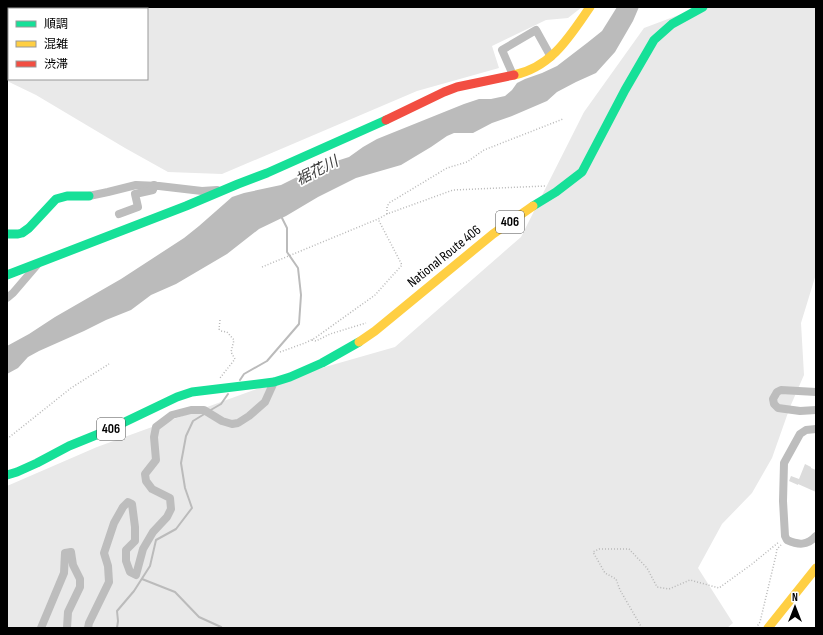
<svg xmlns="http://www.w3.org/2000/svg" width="823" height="635" viewBox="0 0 823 635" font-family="'Sofia Sans Condensed','Noto Sans JP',sans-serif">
	<rect width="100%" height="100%" fill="#fff"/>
	<g fill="#e9e9e9" fill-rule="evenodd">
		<path d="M7,7H582L568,18L546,20L492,46L499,68L417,91L222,174L168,172L125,148L36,95L7,81ZM9,9H147V79H9Z"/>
		<polygon points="700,7 816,7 816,274 801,323 804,375 790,407 772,458 752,493 722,524 698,568 733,623 727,628 7,628 7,486 97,447 290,377 395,347 521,237 584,112 644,28"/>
	</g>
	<polygon fill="#bbb" points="617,7 639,7 633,21 615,52 596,73 576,82 557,92 547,101 512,116 492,123 473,133 454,133 447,136 431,147 401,165 356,178 318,197 286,216 259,229 227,254 176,284 151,295 131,310 106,320 84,331 39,351 28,357 18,368 7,374 7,346 29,334 55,317 121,279 184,238 199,226 232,197 244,193 281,185 305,173 321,166 349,157 363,147 377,139 464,104 479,99 491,99 505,96 512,90 517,83 525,79 542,73 557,66 587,43 602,31"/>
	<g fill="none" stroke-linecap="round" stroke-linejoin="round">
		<g stroke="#bbb" stroke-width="2">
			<polyline points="240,380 244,374 267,361 299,324 301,295 298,268 287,252 287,228 281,216"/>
			<polyline points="209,411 221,404 228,394"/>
			<polyline points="142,579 175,592 199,617 221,627 222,628"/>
			<polyline points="117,628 118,621 117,611 134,591 150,566 156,540 176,529 192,508 185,488 181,463 186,436 193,421 206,413"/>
		</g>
	</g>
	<polygon fill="#dcdcdc" points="805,464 811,467 811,468 816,470 816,492 798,484 798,485 789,481 791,476 799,479"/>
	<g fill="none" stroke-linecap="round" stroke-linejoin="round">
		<g stroke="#b8b8b8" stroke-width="1.5" stroke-dasharray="1 2" stroke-linecap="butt">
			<polyline points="387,214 387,207 389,203 447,168 467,162 484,150 563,119"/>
			<polyline points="262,267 378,219 387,214 453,190 545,186"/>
			<polyline points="220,320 219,329 221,331 227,332 234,340 231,352 235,359 220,378"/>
			<polyline points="312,340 316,341 330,334 366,323"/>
			<polyline points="280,352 305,343 315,338 375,295 402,265 378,219"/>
			<polyline points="7,439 71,388 109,364"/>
			<polyline points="642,628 620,590 616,579 605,573 593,552 599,549 629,549 647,568 657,587 669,589 690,580 719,588 752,564 779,542"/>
			<polyline points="756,628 760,622 776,555 777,549 781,545"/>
		</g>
		<g stroke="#bdbdbd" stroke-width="8">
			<polyline points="513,75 502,50 536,30 551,57"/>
			<polyline points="89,196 108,192 136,185 159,186 202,191 217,190"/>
			<polyline points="119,214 138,207 135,194 153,190 154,185"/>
			<polyline points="7,298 13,293 37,265"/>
			<polyline points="816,392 781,390 777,392 773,399 774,404 778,408 800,411 816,410"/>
			<path d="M816,429L806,430L800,434L784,463L783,501L785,536L787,540C798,545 807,546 816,536"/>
			<polyline points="41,628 64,573 65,553 71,552 73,565 80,579 80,587 68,612 67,628"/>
			<polyline points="88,628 89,623 109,582 108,566 104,553 114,523 123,507 128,502 132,504 135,527 135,541 126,550 126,561 130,572 136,575 143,549 153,532 167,517 171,509 170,498 152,489 146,481 145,474 156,460 154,437 156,427 172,415 191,410 204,410 222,421 232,424 238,423 249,416 265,402 274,382"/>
		</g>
		<g stroke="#16e098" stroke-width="9">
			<polyline points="533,206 556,192 582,172 625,90 654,40 672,24 703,7"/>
			<polyline points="7,234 18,234 22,233 29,228 56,199 67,196 89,196"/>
			<polyline points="7,275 186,206 238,184 267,173 386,120"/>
			<polyline points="7,475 17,472 37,463 69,446 106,431 177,397 192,392 274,382 290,377 322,363 359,342"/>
		</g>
		<g stroke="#ffcf43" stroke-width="9">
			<path d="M514,75C552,67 570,36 590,7"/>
			<polyline points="359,342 375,331 493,234 533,206"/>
			<polyline points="768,628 816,568"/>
		</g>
		<polyline stroke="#f24e42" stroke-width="9" points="386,120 444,92 457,87 514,75"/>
	</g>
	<g text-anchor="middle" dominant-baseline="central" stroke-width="3.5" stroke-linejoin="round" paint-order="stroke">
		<g fill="#fff" stroke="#4c4c4c" stroke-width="1">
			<rect x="496" y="211" width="28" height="22" rx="3"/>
			<rect x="97" y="418" width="28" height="22" rx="3"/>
		</g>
		<g font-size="13" font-weight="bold" fill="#000">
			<text x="510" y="222">406</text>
			<text x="111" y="429">406</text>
		</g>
		<g font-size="14" fill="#000" stroke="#fff">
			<text transform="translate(444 256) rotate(-39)">National Route 406</text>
		</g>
		<g font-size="15" font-style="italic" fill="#3f3f3f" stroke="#fff">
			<text transform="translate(317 171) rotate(-27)">裾花川</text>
		</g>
	</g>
	<rect width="823" height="635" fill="none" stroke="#000000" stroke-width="16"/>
	<rect x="8" y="8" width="140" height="72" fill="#ffffff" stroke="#999999"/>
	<rect x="16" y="21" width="20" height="6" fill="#16e098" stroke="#999999"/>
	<text x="44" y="28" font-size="12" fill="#000000">順調</text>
	<rect x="16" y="41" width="20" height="6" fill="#ffcf43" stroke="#999999"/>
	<text x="44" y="48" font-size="12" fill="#000000">混雑</text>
	<rect x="16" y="61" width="20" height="6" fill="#f24e42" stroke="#999999"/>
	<text x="44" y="68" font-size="12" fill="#000000">渋滞</text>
	<g transform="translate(795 607)" stroke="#ffffff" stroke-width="3" paint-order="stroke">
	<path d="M0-3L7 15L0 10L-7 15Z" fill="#000000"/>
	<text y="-6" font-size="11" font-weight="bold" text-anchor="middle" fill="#000000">N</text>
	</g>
</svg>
